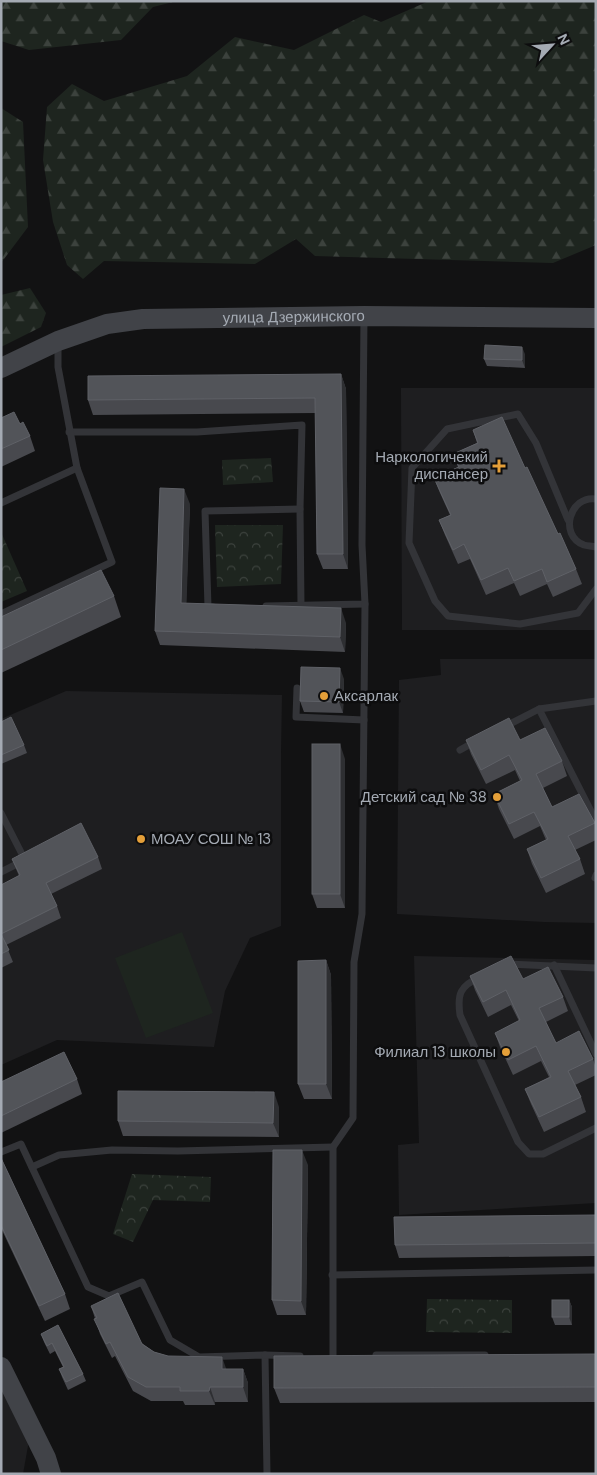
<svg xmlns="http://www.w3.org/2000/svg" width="597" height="1475" viewBox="0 0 597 1475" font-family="'DM Sans',sans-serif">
	<defs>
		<pattern id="forest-firs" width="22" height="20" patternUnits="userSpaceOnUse" patternTransform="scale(1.25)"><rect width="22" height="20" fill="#1e251f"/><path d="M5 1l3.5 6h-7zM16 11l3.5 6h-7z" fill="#3c423d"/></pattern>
		<pattern id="park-crowns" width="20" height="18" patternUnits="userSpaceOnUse" patternTransform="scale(1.25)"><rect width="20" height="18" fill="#1e251f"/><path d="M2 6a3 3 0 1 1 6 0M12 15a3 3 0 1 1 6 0" fill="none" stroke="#3c423d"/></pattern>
	</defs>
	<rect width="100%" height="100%" fill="#121213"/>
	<g fill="#1e1e20">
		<polygon points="401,388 596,388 596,630 402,630"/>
		<polygon points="440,659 596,659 596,923 544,922 397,914 399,680 441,675"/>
		<polygon points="66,691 282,695 281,753 281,926 250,938 225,991 214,1047 57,1040 1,1065 1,719"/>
		<polygon points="414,956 596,960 596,1203 399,1215 398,1145 419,1143"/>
		<polygon points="1,1367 31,1429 23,1474 1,1474"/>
	</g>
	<g fill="url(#forest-firs)">
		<polygon points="1,1 177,1 153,7 121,40 29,50 1,41"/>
		<polygon points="429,1 596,1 596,245 553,263 315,256 296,239 255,264 104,261 83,279 67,265 53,222 43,160 47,107 72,84 104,101 187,76 235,37 294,50 364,15 381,22"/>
		<polygon points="1,108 23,122 28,227 1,263"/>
		<polygon points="30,288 46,313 41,327 1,347 1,295"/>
	</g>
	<g fill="url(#park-crowns)">
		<polygon points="271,458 273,482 223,485 222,460"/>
		<polygon points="215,525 283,525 281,584 217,587"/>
		<polygon points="1,532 27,591 1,602"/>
		<polygon points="132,1174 211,1177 210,1202 153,1200 133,1242 113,1234"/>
		<polygon points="427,1299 512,1300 512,1333 426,1332"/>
	</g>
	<polygon fill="#1e251f" points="182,932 213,1013 146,1038 115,958"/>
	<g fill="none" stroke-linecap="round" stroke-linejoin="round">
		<g stroke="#333438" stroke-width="7">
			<polyline points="69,432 197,432 302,425 300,509 301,606"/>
			<path d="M596,499C570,495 558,535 584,545C587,546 592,546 596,547"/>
			<polyline points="1,503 77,468"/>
			<polyline points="568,520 536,443 518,414 447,429 412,468 409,543 435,601 448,616 520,624 578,613 596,589"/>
			<polyline points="266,606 365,604 362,545 364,317"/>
			<polyline points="213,607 208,607 205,511 300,509"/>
			<polyline points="1,614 112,562 77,468 58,367 58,344"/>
			<polyline points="297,688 296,717 364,720"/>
			<polyline points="539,709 596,821"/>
			<polyline points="504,727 539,709 596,701"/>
			<polyline points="460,750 476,741"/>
			<polyline points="1,813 25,860 1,872"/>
			<polyline points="595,878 596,875"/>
			<polyline points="508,964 596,968"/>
			<polyline points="554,965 596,1054"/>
			<path d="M480,977C460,986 457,994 460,1015L518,1142L529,1154H543L596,1128"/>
			<polyline points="1,1152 21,1144 88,1287 109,1296 142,1282 170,1340 199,1357 265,1355 267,1474"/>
			<polyline points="32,1167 59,1155 112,1150 178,1151 333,1147"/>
			<polyline points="332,1275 596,1270"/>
			<polyline points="265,1355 300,1356"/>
			<polyline points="376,1355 485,1355"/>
			<polyline points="333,1356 333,1147 353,1118 354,962 362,914 365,604"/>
		</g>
		<g stroke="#414348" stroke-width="20">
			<path id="s1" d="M1,368L58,341L107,324L143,319L364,316L596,318"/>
			<polyline points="1,1367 46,1458 51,1474"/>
		</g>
	</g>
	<g fill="#48494e">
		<polygon points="525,354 525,368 487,366 484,359"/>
		<polygon points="341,374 346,389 348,569 323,569 317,554 316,413 93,415 88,400"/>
		<polygon points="1,418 20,424 30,436 35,451 1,467"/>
		<polygon points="473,430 525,468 558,534 576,569 582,584 553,597 547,584 520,596 514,583 486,595 470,559 458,564 445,535 439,520 450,515 440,493 434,478 458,467 453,454 477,443"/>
		<polygon points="190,504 186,603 346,623 345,652 160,645 155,631"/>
		<polygon points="114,596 121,617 1,673 1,617"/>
		<polygon points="344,679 343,713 304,712 300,701"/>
		<polygon points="1,722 24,745 27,753 1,764"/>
		<polygon points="466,740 520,740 562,761 567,776 543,788 552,807 595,823 596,840 575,850 580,859 585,874 546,893 532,864 527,849 546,840 540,826 514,839 499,809 494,794 520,781 515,770 486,784 471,754"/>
		<polygon points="345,759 345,908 317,908 312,894"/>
		<polygon points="98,857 102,869 51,894 57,906 61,918 6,945 13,962 1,968 1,885 19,876 12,859"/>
		<polygon points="326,960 331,975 332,1099 304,1099 298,1084"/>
		<polygon points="470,976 523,979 563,997 568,1011 546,1022 556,1043 593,1059 596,1068 596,1075 575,1085 581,1097 586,1112 544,1132 531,1104 525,1089 549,1077 541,1061 513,1075 500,1047 495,1033 519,1021 511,1005 488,1017 475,990"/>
		<polygon points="77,1079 82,1094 1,1133 1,1082"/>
		<polygon points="279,1107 279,1137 123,1136 118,1121"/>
		<polygon points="1,1158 65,1294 70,1309 45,1321 1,1228"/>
		<polygon points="308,1165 306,1315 277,1315 272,1300"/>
		<polygon points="596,1215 596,1256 399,1258 395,1245"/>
		<polygon points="569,1300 572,1307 572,1325 555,1325 552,1317"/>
		<polygon points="91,1306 154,1352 168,1356 226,1369 243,1369 248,1383 248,1402 215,1402 215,1405 185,1405 183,1401 151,1401 133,1391 115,1356 112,1358 100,1334"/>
		<polygon points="58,1325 83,1374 86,1381 68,1390 62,1377 59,1369 63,1367 55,1351 50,1354 44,1342 41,1334"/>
		<polygon points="596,1354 596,1402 280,1403 274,1388"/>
	</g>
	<g fill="#2e2f32">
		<polygon points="522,347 525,354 525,368 522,360"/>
		<polygon points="341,374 346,389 348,569 343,554"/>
		<polygon points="184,489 190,504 186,618 181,603"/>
		<polygon points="341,608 346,623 345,652 340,637"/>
		<polygon points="340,668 344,679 343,713 339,702"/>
		<polygon points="340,744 345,759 345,908 340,894"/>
		<polygon points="326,960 331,975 332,1099 326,1084"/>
		<polygon points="274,1092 279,1107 279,1137 273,1123"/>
		<polygon points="302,1150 308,1165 306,1315 301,1301"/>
		<polygon points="569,1300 572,1307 572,1325 569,1317"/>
		<polygon points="222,1357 227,1371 222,1369"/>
		<polygon points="243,1369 248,1383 248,1402 243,1387"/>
		<polygon points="210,1387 215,1402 215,1405 209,1391"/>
	</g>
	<g fill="#525459" stroke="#5f6167">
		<polygon points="485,345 522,347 522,360 484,359"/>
		<polygon points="341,374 343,554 317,554 315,398 88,400 88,376"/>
		<polygon points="14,412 20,424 23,422 30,436 1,449 1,418"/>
		<polygon points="502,417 525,468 527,467 558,534 560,533 576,569 547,582 542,569 514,581 508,568 481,580 464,544 453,550 439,520 451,515 434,478 459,467 453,454 478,443 473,430"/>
		<polygon points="160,488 184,489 181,603 341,608 340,637 155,631"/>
		<polygon points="101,570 114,596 1,650 1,617"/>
		<polygon points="301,667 340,668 339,702 300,701"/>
		<polygon points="11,717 24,745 1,755 1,722"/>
		<polygon points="509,718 520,740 545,728 562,761 536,774 552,807 579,794 595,823 568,836 580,859 541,878 527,849 548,839 534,812 509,824 494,794 522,780 509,755 481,770 466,740"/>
		<rect x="312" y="744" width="28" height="150"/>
		<polygon points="81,823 98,857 46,883 57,906 1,934 1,885 20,875 12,859"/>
		<polygon points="1,934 9,950 1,954"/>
		<polygon points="511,956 523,979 548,967 563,997 539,1008 556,1043 579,1031 593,1059 568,1071 581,1097 539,1117 525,1089 551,1077 536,1046 508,1060 495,1033 520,1020 506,990 483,1002 470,976"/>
		<polygon points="326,960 326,1084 298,1084 298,961"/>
		<polygon points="64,1052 77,1079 1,1116 1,1082"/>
		<polygon points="118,1091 274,1092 273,1123 118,1121"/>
		<polygon points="273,1150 302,1150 301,1301 272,1300"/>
		<polygon points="1,1158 65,1294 39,1306 1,1225"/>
		<polygon points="596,1215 596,1243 395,1245 394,1217"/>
		<polygon points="118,1293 142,1344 154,1352 168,1356 222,1357 222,1369 243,1369 243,1387 210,1387 209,1391 180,1391 180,1387 146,1387 128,1377 110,1342 106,1344 94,1319 97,1318 91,1306"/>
		<rect x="552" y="1300" width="17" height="17"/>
		<polygon points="58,1325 83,1374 66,1382 59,1369 64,1367 52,1343 47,1346 41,1334"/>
		<polygon points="596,1354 596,1387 274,1388 274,1356"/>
	</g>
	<g fill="#e49f39" stroke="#0d0d0e" stroke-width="2">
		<path d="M496.5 458.5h5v5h5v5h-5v5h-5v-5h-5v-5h5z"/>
		<circle cx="324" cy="696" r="5"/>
		<circle cx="497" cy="797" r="5"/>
		<circle cx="141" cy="839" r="5"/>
		<circle cx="506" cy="1052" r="5"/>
	</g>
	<g text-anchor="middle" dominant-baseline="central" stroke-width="5" stroke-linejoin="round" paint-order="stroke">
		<g font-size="15" fill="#a4aab3" stroke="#0d0d0e">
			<text stroke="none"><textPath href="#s1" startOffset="302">улица Дзержинского</textPath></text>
		</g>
		<g font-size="15" fill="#a4aab3" stroke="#0d0d0e" text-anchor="end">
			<text x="488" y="457">Наркологичекий<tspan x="488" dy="17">диспансер</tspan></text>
			<text x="334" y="696" text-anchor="start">Аксарлак</text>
			<text x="487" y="797">Детский сад № 38</text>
			<text x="151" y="839" text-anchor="start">МОАУ СОШ № 13</text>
			<text x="496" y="1052">Филиал 13 школы</text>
		</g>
	</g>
	<rect width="597" height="1475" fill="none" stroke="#a4aab3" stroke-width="5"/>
	<g transform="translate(552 45) rotate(64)" stroke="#0d0d0e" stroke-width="4" paint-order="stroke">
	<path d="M0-4L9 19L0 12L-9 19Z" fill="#a4aab3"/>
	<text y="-8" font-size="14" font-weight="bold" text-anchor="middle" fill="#a4aab3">N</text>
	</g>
</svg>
